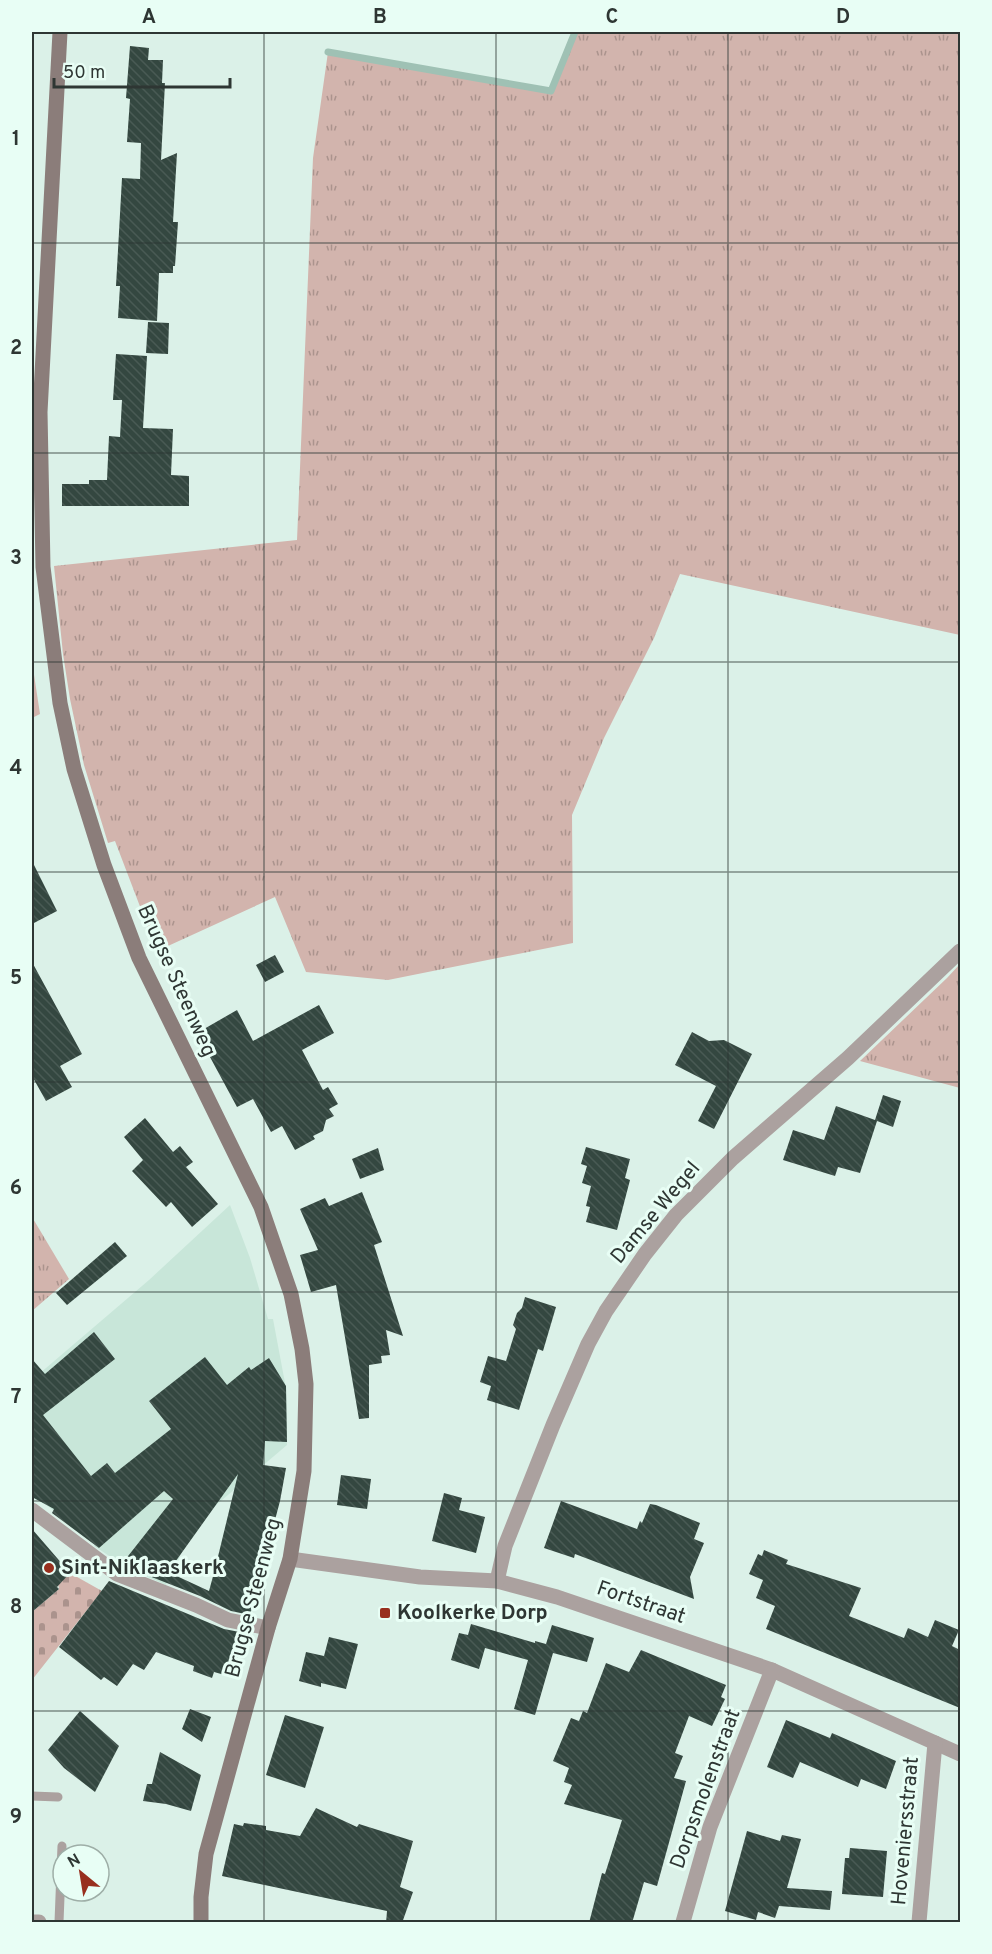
<svg xmlns="http://www.w3.org/2000/svg" width="992" height="1954" viewBox="0 0 992 1954" font-family="Overpass,sans-serif">
	<defs>
		<pattern id="grass-tufts" width="24" height="20" patternUnits="userSpaceOnUse" patternTransform="scale(1.5)"><rect width="24" height="20" fill="#d2b4ad"/><path d="M3 7l-1-3M5 7V3M7 7l1-3M15 17l-1-3M17 17v-4M19 17l1-3" fill="none" stroke="#ab938d"/></pattern>
		<pattern id="cemetery-stones" width="16" height="16" patternUnits="userSpaceOnUse" patternTransform="scale(1.5)"><rect width="16" height="16" fill="#d2b4ad"/><path d="M2 7V4a2 2 0 0 1 4 0v3zM10 15v-3a2 2 0 0 1 4 0v3z" fill="#ab938d"/></pattern>
		<pattern id="building-back-hatch" width="6" height="6" patternUnits="userSpaceOnUse" patternTransform="scale(1.5)"><rect width="6" height="6" fill="#344740"/><path d="M-1 5l2 2M0 0l6 6M5-1l2 2" fill="none" stroke="#495a54"/></pattern>
	</defs>
	<rect width="100%" height="100%" fill="#dbf1e8"/>
	<polygon fill="#c8e6d9" points="230,1205 250,1258 268,1319 273,1319 285,1383 287,1445 196,1522 166,1585 141,1574 119,1558 117,1561 94,1546 96,1543 45,1504 32,1497 32,1380 149,1280"/>
	<g fill="url(#grass-tufts)">
		<polygon points="575,32 960,32 960,635 680,574 654,638 604,738 572,815 573,943 388,980 306,972 275,897 157,951 115,841 108,843 84,765 70,699 63,654 54,566 297,540 313,158 328,52 551,91"/>
		<polygon points="33,668 40,714 32,718 32,669"/>
		<polygon points="960,964 960,1088 860,1061 947,978"/>
		<polygon points="32,1217 69,1279 32,1311"/>
	</g>
	<polygon fill="url(#cemetery-stones)" points="70,1573 102,1591 32,1680 32,1612 59,1589 58,1584"/>
	<g fill="none" stroke-linecap="round" stroke-linejoin="round">
		<polyline stroke="#9fc1b4" stroke-width="7" points="328,52 551,91 575,32"/>
	</g>
	<g fill="url(#building-back-hatch)" fill-rule="evenodd">
		<polygon points="130,46 149,48 148,60 163,60 162,83 165,83 161,160 177,153 173,222 178,222 175,266 173,266 173,273 159,273 157,321 118,318 120,286 116,286 122,178 140,179 141,143 127,142 130,99 126,98"/>
		<polygon points="148,322 169,323 168,354 146,353"/>
		<polygon points="116,354 147,356 143,428 173,429 171,475 189,476 189,506 62,506 62,484 89,484 89,480 107,480 109,436 120,437 122,400 113,400"/>
		<polygon points="32,861 57,911 32,924"/>
		<polygon points="275,955 284,972 265,982 256,965"/>
		<polygon points="32,962 82,1054 60,1066 72,1087 46,1101 32,1076"/>
		<polygon points="319,1005 334,1033 302,1050 323,1090 328,1087 338,1104 329,1109 334,1116 326,1120 323,1131 313,1136 315,1139 295,1150 282,1126 271,1132 253,1099 237,1107 197,1033 237,1010 253,1041"/>
		<polygon points="692,1032 709,1041 724,1040 752,1054 714,1129 698,1121 716,1086 675,1065"/>
		<polygon points="883,1095 901,1101 893,1127 877,1121 860,1173 838,1167 835,1176 783,1160 793,1130 824,1140 836,1106 875,1120"/>
		<polygon points="145,1118 173,1152 180,1146 193,1162 186,1167 218,1204 192,1227 171,1202 166,1207 132,1171 143,1160 124,1137"/>
		<polygon points="586,1147 630,1159 625,1178 630,1180 617,1230 586,1222 590,1207 586,1206 591,1186 582,1183 587,1166 581,1164"/>
		<polygon points="378,1148 384,1170 360,1179 352,1159"/>
		<polygon points="362,1192 382,1242 374,1245 403,1336 386,1330 390,1355 381,1356 382,1363 369,1365 369,1418 359,1419 336,1285 311,1292 300,1255 318,1250 300,1209 325,1198 329,1206"/>
		<polygon points="115,1242 127,1256 67,1305 56,1293"/>
		<polygon points="525,1297 556,1307 543,1351 538,1349 519,1410 487,1400 491,1386 480,1382 488,1356 506,1361 516,1329 513,1325 517,1313 522,1308"/>
		<path d="M94,1332L115,1359L43,1415L91,1476L107,1463L115,1473L171,1429L149,1401L205,1357L227,1385L249,1367L251,1370L269,1358L286,1386L287,1442L265,1441L263,1465L286,1468L280,1501L250,1615L231,1611L200,1596L121,1565L173,1499L164,1491L99,1548L52,1513L54,1509L32,1497V1359L45,1374ZM238,1474L215,1569L209,1591L168,1572Z"/>
		<polygon points="341,1475 371,1479 367,1509 337,1505"/>
		<polygon points="444,1493 462,1498 459,1510 485,1517 476,1553 432,1541"/>
		<polygon points="561,1501 637,1529 640,1521 642,1523 650,1504 656,1505 700,1523 694,1539 704,1543 690,1577 694,1599 575,1554 574,1558 544,1548"/>
		<polygon points="32,1529 70,1573 57,1587 59,1589 32,1612"/>
		<polygon points="764,1550 788,1560 786,1564 861,1588 849,1616 904,1638 908,1628 928,1637 935,1620 959,1630 952,1646 960,1650 960,1708 766,1629 775,1606 756,1598 763,1580 749,1574 758,1554 762,1556"/>
		<polygon points="109,1581 224,1629 245,1633 232,1677 214,1672 212,1678 193,1671 194,1666 156,1652 144,1670 133,1664 117,1686 104,1677 101,1680 59,1647"/>
		<polygon points="471,1624 535,1643 535,1641 546,1644 552,1625 594,1638 587,1662 553,1653 535,1715 514,1709 528,1660 485,1648 479,1669 451,1660 459,1633 468,1635"/>
		<polygon points="329,1637 358,1644 346,1689 321,1683 321,1687 299,1681 306,1652 324,1656"/>
		<polygon points="641,1650 726,1685 721,1697 725,1699 712,1726 689,1716 675,1753 683,1756 674,1778 686,1781 657,1886 644,1882 632,1923 589,1923 602,1873 605,1874 622,1820 564,1804 572,1785 564,1782 569,1768 553,1761 571,1718 579,1721 583,1711 587,1713 606,1663 629,1672"/>
		<polygon points="190,1709 211,1717 202,1742 182,1729"/>
		<polygon points="80,1711 119,1746 95,1792 64,1768 48,1750"/>
		<polygon points="285,1715 324,1727 305,1788 266,1775"/>
		<polygon points="786,1720 830,1738 832,1733 896,1761 886,1789 861,1779 858,1787 800,1762 793,1778 767,1767"/>
		<polygon points="160,1752 201,1775 191,1811 166,1804 143,1801 147,1784 152,1784"/>
		<polygon points="316,1808 357,1827 359,1824 413,1841 400,1887 413,1892 402,1923 386,1923 387,1911 222,1876 234,1824 243,1826 244,1823 266,1826 266,1830 300,1836"/>
		<polygon points="747,1831 780,1841 782,1835 801,1839 787,1888 832,1891 830,1910 779,1906 775,1918 758,1912 756,1920 725,1911"/>
		<polygon points="850,1848 887,1851 883,1897 842,1894 845,1858 849,1858"/>
	</g>
	<g fill="none" stroke-linecap="round" stroke-linejoin="round">
		<g stroke="#aba19f" stroke-width="9">
			<polyline points="32,1796 58,1797"/>
			<polyline points="59,1922 62,1846"/>
		</g>
		<g stroke="#aba19f" stroke-width="15">
			<polyline points="32,1510 117,1574 196,1605 228,1620 268,1628"/>
			<polyline points="290,1559 420,1577 497,1581 557,1597 772,1670 960,1754"/>
			<polyline points="497,1581 505,1546 553,1425 588,1344 606,1311 645,1254 676,1215 733,1158 848,1058 960,951"/>
			<polyline points="32,1922 39,1922"/>
			<polyline points="683,1922 710,1827 772,1670"/>
			<polyline points="919,1922 935,1743"/>
		</g>
		<polyline stroke="#8b7d7a" stroke-width="15" points="60,32 40,412 43,567 60,703 74,769 104,865 139,958 261,1207 291,1294 302,1349 306,1384 304,1471 290,1559 268,1628 206,1854 201,1897 201,1922"/>
	</g>
	<path fill="none" stroke="#2e3633" stroke-width="1.5" stroke-opacity="0.55" d="M264,32V1922M496,32V1922M728,32V1922M32,243H960M32,453H960M32,662H960M32,872H960M32,1082H960M32,1292H960M32,1501H960M32,1711H960"/>
	<g fill="#982f1e" stroke="#e8fef5" stroke-width="2">
		<circle cx="49" cy="1568" r="6"/>
		<rect x="379" y="1607" width="12" height="12" rx="3"/>
	</g>
	<g text-anchor="middle" dominant-baseline="central" stroke-width="6" stroke-linejoin="round" paint-order="stroke">
		<g font-size="21" fill="#2e3633" stroke="#e8fef5">
			<text transform="translate(176 981) rotate(66)">Brugse Steenweg</text>
			<text transform="translate(656 1213) rotate(-50)">Damse Wegel</text>
			<text transform="translate(254 1598) rotate(-75)">Brugse Steenweg</text>
			<text transform="translate(641 1603) rotate(19)">Fortstraat</text>
			<text transform="translate(706 1789) rotate(-70)">Dorpsmolenstraat</text>
			<text transform="translate(906 1831) rotate(-85)">Hoveniersstraat</text>
		</g>
		<g font-size="21" font-weight="bold" fill="#2e3633" stroke="#e8fef5" text-anchor="start">
			<text x="61" y="1568">Sint-Niklaaskerk</text>
			<text x="397" y="1613">Koolkerke Dorp</text>
		</g>
	</g>
	<rect width="992" height="1954" fill="none" stroke="#e8fef5" stroke-width="66"/>
	<g transform="translate(81 1873) rotate(330)"><circle r="28" fill="#e8fef5" stroke="#9eaea7" stroke-width="1.5"/>
	<path d="M0-4.5L10 22L0 15L-10 22Z" fill="#982f1e"/>
	<text y="-9" font-size="16" font-weight="bold" text-anchor="middle" fill="#2e3633">N</text>
	</g>
	<path d="M54 78v9h176v-9" fill="none" stroke="#2e3633" stroke-width="3"/>
	<text x="63" y="78" font-size="18" fill="#2e3633" stroke="#e8fef5" stroke-width="4.5" paint-order="stroke">50 m</text>
	<rect x="33" y="33" width="926" height="1888" fill="none" stroke="#2e3633" stroke-width="2"/>
	<g font-size="20" text-anchor="middle" font-weight="bold" fill="#2e3633">
		<text x="149" y="23">A</text>
		<text x="380" y="23">B</text>
		<text x="612" y="23">C</text>
		<text x="843" y="23">D</text>
		<text x="16" y="145">1</text>
		<text x="16" y="354">2</text>
		<text x="16" y="564">3</text>
		<text x="16" y="774">4</text>
		<text x="16" y="984">5</text>
		<text x="16" y="1194">6</text>
		<text x="16" y="1403">7</text>
		<text x="16" y="1613">8</text>
		<text x="16" y="1823">9</text>
	</g>
</svg>
